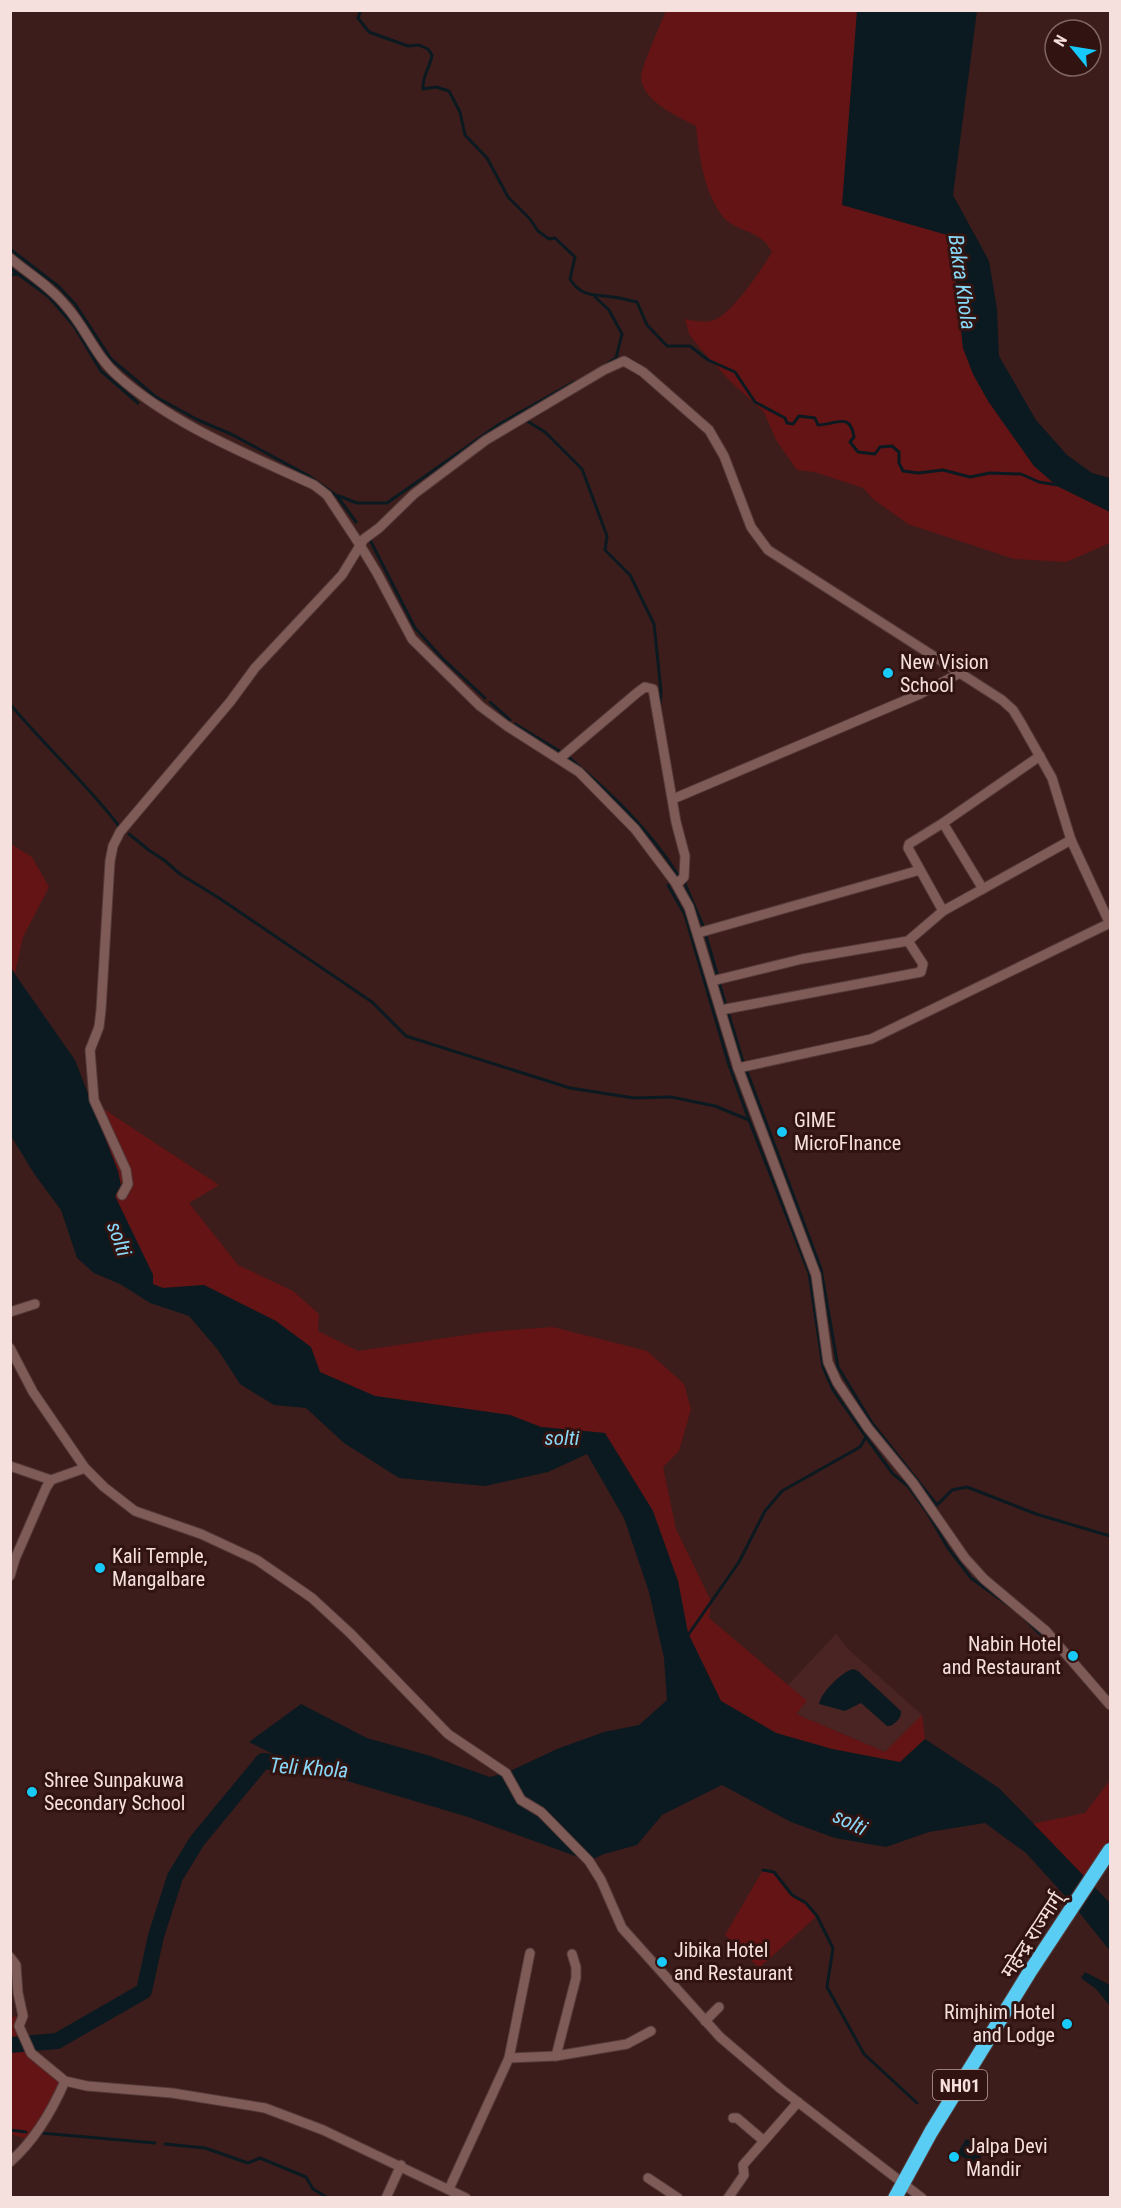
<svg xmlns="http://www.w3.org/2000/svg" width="1121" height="2208" viewBox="0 0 1121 2208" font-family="'Roboto Condensed','Noto Sans Devanagari',sans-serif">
	<rect width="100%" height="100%" fill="#3c1d1b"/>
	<polygon fill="#4a2422" points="836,1634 848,1649 922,1715 885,1752 796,1714 806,1701 788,1685"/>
	<g fill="#641414">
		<path d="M666,11H857L843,205L951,236L963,348L973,374L988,401L1034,466L1057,486L1110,512V543L1066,562L1014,559L908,524L873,499L863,488L814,472L797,470L776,440L764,412L730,381L699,347L689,334L685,319C694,321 705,323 714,320C732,314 762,269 772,252C770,249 767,244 764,241C753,231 734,229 724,218C704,194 699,155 696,126C677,116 642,101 641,77C641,68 661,23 666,11Z"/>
		<polygon points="11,844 32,857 49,887 23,937 15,973 11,967"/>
		<polygon points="93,1102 219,1185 189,1203 238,1265 293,1291 319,1314 318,1331 358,1351 486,1332 553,1327 647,1351 684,1384 691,1409 679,1451 663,1467 676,1529 711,1601 709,1618 807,1701 796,1714 885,1752 922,1715 925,1739 901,1763 832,1749 776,1733 721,1701 688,1633 678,1581 605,1433 541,1427 510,1415 375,1396 319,1372 276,1321 204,1285 163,1288 152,1284 153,1274 115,1196"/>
		<polygon points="1110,1780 1110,1846 1088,1881 1032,1824 1085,1813"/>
		<polygon points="763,1870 774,1872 792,1895 806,1903 817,1916 759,1968 725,1935"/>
		<polygon points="23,2016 19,2026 19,2045 27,2044 65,2081 31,2140 11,2134 11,2017"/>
	</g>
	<g fill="#0b1a20">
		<polygon points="857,11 977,11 953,195 989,261 997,309 999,356 1036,420 1067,455 1092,473 1110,478 1110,512 1057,486 1034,466 988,401 973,374 963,348 951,236 842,205"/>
		<polygon points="10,967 75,1060 118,1171 121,1185 115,1196 153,1275 153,1284 163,1288 204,1285 276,1321 311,1347 320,1372 375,1396 510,1415 541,1427 605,1433 653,1511 678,1581 688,1633 721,1701 776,1733 832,1749 900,1762 925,1739 999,1788 1110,1903 1110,1951 1074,1906 1026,1853 985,1823 929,1832 886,1847 835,1838 791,1822 722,1785 662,1815 637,1845 604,1854 589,1861 468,1817 297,1766 249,1742 301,1704 367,1738 427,1755 490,1777 506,1773 557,1749 604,1732 639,1725 667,1700 664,1658 649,1592 624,1518 587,1454 548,1472 485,1486 399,1478 344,1443 306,1408 274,1405 240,1384 218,1350 189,1316 150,1303 120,1284 94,1273 77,1258 61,1210 35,1175 11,1136"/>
		<path d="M853,1669L858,1671L901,1711C902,1718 893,1727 887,1726L861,1703L845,1711L819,1704C821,1692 842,1672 853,1669Z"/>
		<polygon points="1085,1972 1110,1985 1110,2006 1096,1989 1081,1978"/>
		<polygon points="966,2139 985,2150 977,2165 957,2154"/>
	</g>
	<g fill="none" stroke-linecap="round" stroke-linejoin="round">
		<g stroke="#0b1a20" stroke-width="3">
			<path d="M361,10L358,18L369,32L408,46L419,45L428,49L432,55C430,68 422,76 423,89L436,87L449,91L460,112L465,135L487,158L508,197L530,219L538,231L549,239L555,238L575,257L570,279C581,297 593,294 613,297C621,298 629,300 637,302L647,325L667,346H690L708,360L735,372L755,402L785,418L787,423L793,424L799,416L815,418L818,425C835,425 850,411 854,437L850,442L858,452L875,454L880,447L892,446L899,452V463L903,471L918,473L943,470L970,477L990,473L1021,474L1039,482L1058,485"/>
			<polyline points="10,249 58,286 75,304 111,359 156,397 198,420 231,434 309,476 337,496 356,522"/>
			<polyline points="10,268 18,274"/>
			<polyline points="10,275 18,274 49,297 74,326 101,371 138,403"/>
			<polyline points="595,297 609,310 622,334 616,358 604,366"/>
			<polyline points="527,421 545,432 582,469 607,536 605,550 630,575 654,624 661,691 660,706"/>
			<polyline points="339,496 357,503 387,503 498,425 574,382"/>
			<polyline points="369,538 415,628 442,658 485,698"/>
			<polyline points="490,702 510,720"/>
			<path d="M10,704C45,746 86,783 119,826"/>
			<polyline points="515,724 561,752"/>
			<path d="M567,756C609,791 649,829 678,875"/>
			<polyline points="129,834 150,851 164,860 180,874 219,898 372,1002 406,1036 570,1088 634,1098 671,1097 715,1106 749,1120 809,1273 823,1367 833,1390 866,1437 860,1447 782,1491 765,1511 739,1562 688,1635"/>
			<polyline points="688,873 685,884 704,928"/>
			<polyline points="668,885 685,915 729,1065 749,1120"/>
			<polyline points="706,936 718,977"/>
			<polyline points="719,982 726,1006"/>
			<polyline points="728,1012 744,1065"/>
			<polyline points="746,1069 821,1269 838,1367 872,1423 937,1505 952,1490 967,1487 1036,1514 1110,1536"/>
			<polyline points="866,1437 893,1474 908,1486 927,1512 948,1548 971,1578 1011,1607"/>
			<polyline points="1023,1617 1056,1650"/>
			<polyline points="763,1870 774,1872 792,1895 806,1903 817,1916 833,1948 827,1987 864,2054 917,2103"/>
			<polyline points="10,2130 26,2132"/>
			<polyline points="41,2133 155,2143"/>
			<polyline points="165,2144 205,2148 248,2163 260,2158 306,2177 313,2189 328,2198"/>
		</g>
		<polyline stroke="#0b1a20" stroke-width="16" points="10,2045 57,2041 144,1991 156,1936 175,1877 197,1841 263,1761 319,1768"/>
		<g stroke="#543a39" stroke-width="11">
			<g id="minor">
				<path d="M10,258C29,274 51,287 66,306C86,328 95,356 118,376C173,425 247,454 314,485L327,495L360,545L377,573L412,639L480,706L507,726L579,772L635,829L675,882L689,907L738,1068L816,1275L828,1362L837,1382L868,1428L913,1483L965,1558L984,1579L1046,1631L1110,1705"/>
				<polyline points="559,759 638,692 645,687 653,689 676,822 685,856 684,877 677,884"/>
				<polyline points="673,799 920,694 960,673"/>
				<polyline points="943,823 983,889"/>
				<polyline points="943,911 908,848 909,844 943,823 1040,756"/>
				<polyline points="698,933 920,870"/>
				<polyline points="712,981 802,959 908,941 943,911 1071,840"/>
				<polyline points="721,1010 921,972 923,964 908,941"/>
				<polyline points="738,1068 871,1039 1110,923"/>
				<polyline points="122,1195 128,1184 126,1170 94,1100 90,1050 99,1027 101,1010 110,861 113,846 120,832 230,702 255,668 342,575 364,539 379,528 414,494 486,440 604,370 624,361 643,372 709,430 724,456 751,527 768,550 1002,700 1013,710 1021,723 1052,778 1071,840 1110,924"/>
				<polyline points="10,1312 35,1304"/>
				<polyline points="10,1348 33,1392 85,1468 104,1487 135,1511 201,1534 257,1560 312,1598 350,1633 448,1734 506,1773 521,1800 541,1812 589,1861 601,1880 622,1928 720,2037 781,2089 922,2198"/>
				<polyline points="10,1466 51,1480"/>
				<polyline points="10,1576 15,1559 46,1488 51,1480 85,1468"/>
				<polyline points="10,1957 16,1965 18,1993 23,2016 19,2026 31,2053 65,2081 87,2086 172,2093 265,2108 323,2130 466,2198"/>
				<polyline points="705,2021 719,2007"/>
				<polyline points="556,2056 576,1978 576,1967 572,1954"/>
				<polyline points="509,2058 530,1953"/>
				<polyline points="733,2118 737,2118 764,2141 798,2102"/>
				<path d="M10,2162C35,2140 52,2111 65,2081"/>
				<polyline points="648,2178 678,2198"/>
				<polyline points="449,2189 509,2058 556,2056 627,2044 651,2031"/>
				<polyline points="386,2198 401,2165"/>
				<polyline points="728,2198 744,2175 743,2165 764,2141"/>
			</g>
		</g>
		<g stroke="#543a39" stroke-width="16">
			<polyline id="highway" points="895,2198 931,2132 1029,1973 1110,1850"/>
		</g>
		<use href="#minor" stroke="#7f5b57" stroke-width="9"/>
		<use href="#highway" stroke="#5acdf5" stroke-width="14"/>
	</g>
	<g fill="#17cafb" stroke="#311411" stroke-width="2">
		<circle cx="888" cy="673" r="6"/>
		<circle cx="782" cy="1132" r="6"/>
		<circle cx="100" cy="1568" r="6"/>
		<circle cx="1073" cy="1656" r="6"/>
		<circle cx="32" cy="1792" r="6"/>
		<circle cx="662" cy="1962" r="6"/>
		<circle cx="1067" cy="2024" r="6"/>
		<circle cx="954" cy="2157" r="6"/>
	</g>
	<g text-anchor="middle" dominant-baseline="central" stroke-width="6" stroke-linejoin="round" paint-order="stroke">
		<rect fill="#311411" stroke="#bba3a0" stroke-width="1.5" x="933" y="2070" width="54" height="30" rx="4.5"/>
		<g font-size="18" font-weight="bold" fill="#f6e0dd">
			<text x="960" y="2085">NH01</text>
		</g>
		<g font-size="20" fill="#f6e0dd" stroke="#311411" text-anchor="start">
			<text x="900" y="662">New Vision<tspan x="900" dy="23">School</tspan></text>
			<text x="794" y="1120">GIME<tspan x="794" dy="23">MicroFInance</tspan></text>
			<text x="112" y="1556">Kali Temple,<tspan x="112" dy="23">Mangalbare</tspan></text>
			<text x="1061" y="1644" text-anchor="end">Nabin Hotel<tspan x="1061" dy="23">and Restaurant</tspan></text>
			<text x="44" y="1780">Shree Sunpakuwa<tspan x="44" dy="23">Secondary School</tspan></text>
			<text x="674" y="1950">Jibika Hotel<tspan x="674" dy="23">and Restaurant</tspan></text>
			<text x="1055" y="2012" text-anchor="end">Rimjhim Hotel<tspan x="1055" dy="23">and Lodge</tspan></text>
			<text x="966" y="2146">Jalpa Devi<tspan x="966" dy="23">Mandir</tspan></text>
		</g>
		<g font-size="20" fill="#f6e0dd" stroke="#311411">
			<text transform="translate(1032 1935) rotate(-57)">महेन्द्र राज्मार्ग्</text>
		</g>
		<g font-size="21" font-style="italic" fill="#88d8f7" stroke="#311411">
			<text transform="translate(962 282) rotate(82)">Bakra Khola</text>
			<text transform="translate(119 1239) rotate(70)">solti</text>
			<text x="562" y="1438">solti</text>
			<text transform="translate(309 1768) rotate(4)">Teli Khola</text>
			<text transform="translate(850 1822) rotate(26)">solti</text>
		</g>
	</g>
	<rect width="1121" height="2208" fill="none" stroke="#f6e0dd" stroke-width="24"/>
	<g transform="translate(1073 48) rotate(300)"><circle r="28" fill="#311411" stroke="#806663" stroke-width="1.5"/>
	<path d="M0-4.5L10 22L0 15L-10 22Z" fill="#17cafb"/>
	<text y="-9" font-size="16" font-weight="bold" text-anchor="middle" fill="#f6e0dd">N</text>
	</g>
</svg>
